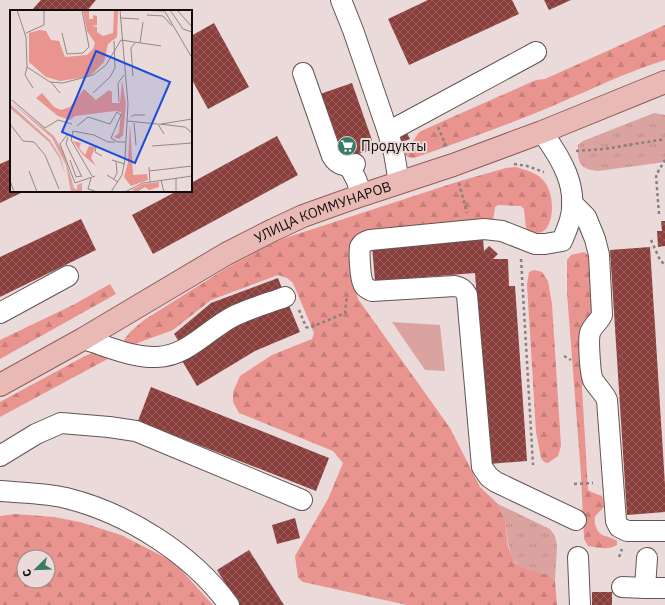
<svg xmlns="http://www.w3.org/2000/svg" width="665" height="605" viewBox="0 0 665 605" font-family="'IBM Plex Sans',sans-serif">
	<defs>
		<pattern id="grass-tufts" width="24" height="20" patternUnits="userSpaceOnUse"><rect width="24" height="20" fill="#dba39f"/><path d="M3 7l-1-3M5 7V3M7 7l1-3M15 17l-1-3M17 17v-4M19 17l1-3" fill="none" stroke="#bb8b88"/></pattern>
		<pattern id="forest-firs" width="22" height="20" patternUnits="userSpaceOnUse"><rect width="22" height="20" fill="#e9948e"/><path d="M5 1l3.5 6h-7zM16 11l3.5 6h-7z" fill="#c77e79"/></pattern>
		<pattern id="building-cross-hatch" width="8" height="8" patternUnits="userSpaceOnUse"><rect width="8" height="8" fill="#8b3f3c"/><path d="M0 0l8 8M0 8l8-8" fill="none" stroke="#965d5a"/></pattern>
	</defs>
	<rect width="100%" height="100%" fill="#eadad9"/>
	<g fill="url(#grass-tufts)">
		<path d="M654,113L665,115V162L598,171C580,169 577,163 578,145L583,141Z"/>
		<path d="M498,504L550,529L555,536L557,546L555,581C545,572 532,574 521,567C507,559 508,535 505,522C503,516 500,510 498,504Z"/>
	</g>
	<g fill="url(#forest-firs)" fill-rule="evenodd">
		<path d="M665,25V60C623,73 584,93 543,110C501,127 458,143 414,158C398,157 407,147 413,141C416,138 417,133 421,131L536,80L545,79Z"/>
		<path d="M516,167C525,170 535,172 542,179C560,196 553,249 526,228L524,209L521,206L498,205L495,207L493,221L351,248L356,291L358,299L450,428L480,487L498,504L505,521L508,547L515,563L521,567L549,576L555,581L557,605H407L303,582L298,578L295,556L328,499L343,463L333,451L239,413L233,402V392L240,376L272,355L312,339L314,333L293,283L287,278L278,275L211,300L173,330L129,346L124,343V340L130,332L144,320L230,266L282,239L460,181L506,168Z"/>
		<path d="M584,252L588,255L591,259L594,312L582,387L588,490L591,492L602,496L605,505C603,509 597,513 595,517C594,520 595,521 595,524C599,539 607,534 617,541V545C609,550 598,548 588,546L584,539L581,475L567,293V260L571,255Z"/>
		<polygon points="534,270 542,272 548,281 552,304 561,446 558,456 548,463 544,462 541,458 536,432 527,284 529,272"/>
		<polygon points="110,284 116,294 0,359 0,340 73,305"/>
		<polygon points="103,351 115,355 0,417 0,402 83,357 92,353"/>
		<path d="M15,514L54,517L80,522L121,535L174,562L213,605H0V516ZM24,557H48V581H24Z"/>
	</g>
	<polygon fill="#dba39f" points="392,322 440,325 445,371 425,370"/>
	<g fill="url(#building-cross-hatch)">
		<polygon points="41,0 96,0 87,11 31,11"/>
		<polygon points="428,0 512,0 519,14 409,65 388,19"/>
		<polygon points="544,0 571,0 549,10"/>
		<polygon points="214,23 249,87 208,109 191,78 191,36"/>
		<polygon points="352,83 372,140 368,151 343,159 320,94"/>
		<polygon points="406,131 410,139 399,143 395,135"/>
		<polygon points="277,136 298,175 153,254 132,215 177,191 191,191 191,183"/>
		<polygon points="11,159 11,191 25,191 0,203 0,164"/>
		<polygon points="81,219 96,250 0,297 0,257"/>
		<polygon points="661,221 665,221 665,246 658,247 657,231 662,231"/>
		<polygon points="483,238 484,251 489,246 498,254 493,259 508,259 509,286 515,286 527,461 489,464 475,273 375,281 372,246"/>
		<polygon points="650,247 665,485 665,512 627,515 610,250"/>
		<polygon points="278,278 283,291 181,345 174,334 211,303"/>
		<polygon points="288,303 300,332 255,351 197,386 181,359 242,322"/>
		<polygon points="151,387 329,458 316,491 138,421"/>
		<polygon points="295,518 300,538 277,544 272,525"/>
		<polygon points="249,550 284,605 239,605 217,570"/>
		<rect x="592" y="592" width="20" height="13"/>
	</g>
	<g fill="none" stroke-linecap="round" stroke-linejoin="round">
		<g stroke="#635554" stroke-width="22">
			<g id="minor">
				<polyline points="341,0 353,30 388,132 394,153 399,183"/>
				<path d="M303,73L332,156C337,165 345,167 355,164"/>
				<polyline points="388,132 536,52"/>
				<path d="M542,132C561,158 579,187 570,220C568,227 565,234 562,241L545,244H535L502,231L484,229L370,240C366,241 362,243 360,247C359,253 360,277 363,283C364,287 368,289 372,291L455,286C461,287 464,289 467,295L482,467L489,477L496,482L576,520"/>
				<polyline points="349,166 356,179 362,195"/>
				<path d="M572,203L586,217L595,239L599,255L602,315C599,322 592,326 590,333C588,339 590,374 593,380C597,387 604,393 607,400L616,521L619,527L627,531H665"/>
				<polyline points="0,313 68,276"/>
				<path d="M83,339C107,346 132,358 157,357C188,356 208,329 234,316C250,308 269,303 285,297"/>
				<polyline points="0,456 36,434 61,423 109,427 136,431 302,500"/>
				<path d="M0,491C22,493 45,493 66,498C127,513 192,554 229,605"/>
				<polyline points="578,557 580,605"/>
				<polyline points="647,558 645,588 665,588"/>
				<polyline points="622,587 645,588"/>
			</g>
		</g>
		<g stroke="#935e5a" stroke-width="24">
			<g id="major">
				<path id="s1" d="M0,385L83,339L226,254L273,230L303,216L362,195L453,165L542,132L665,82"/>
			</g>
		</g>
		<g stroke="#8a7f7f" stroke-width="2.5" stroke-dasharray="3 3" stroke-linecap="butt">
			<polyline points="438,127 446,146"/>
			<polyline points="576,151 604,149 665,139"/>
			<polyline points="514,164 527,166 544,172"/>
			<polyline points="459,183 467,213"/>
			<polyline points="659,214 656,175 665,160"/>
			<polyline points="651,240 660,260 665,265"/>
			<polyline points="521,259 533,465"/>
			<polyline points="299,310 306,327 309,328 345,313 347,295"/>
			<polyline points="564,356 571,360"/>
			<polyline points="574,484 593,483"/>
			<polyline points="619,557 622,549"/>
		</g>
		<use href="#minor" stroke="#fff" stroke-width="20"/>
		<use href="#major" stroke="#e8b9b5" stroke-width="22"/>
	</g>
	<defs>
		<g id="supermarket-disc" transform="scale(1)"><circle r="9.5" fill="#397a69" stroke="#eadad9"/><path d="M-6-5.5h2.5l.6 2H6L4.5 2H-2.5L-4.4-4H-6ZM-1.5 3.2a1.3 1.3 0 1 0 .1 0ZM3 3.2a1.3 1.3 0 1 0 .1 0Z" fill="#fff"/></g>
	</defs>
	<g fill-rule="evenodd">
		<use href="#supermarket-disc" x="347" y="146"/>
	</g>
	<g text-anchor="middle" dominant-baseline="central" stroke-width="4" stroke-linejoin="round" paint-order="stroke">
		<g font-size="14" fill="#120d0d" stroke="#eadad9" text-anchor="start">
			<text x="361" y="146">Продукты</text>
		</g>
		<g font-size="14" fill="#120d0d" stroke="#eadad9">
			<text stroke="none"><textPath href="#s1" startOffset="367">УЛИЦА КОММУНАРОВ</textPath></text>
		</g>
	</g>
	<g transform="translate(10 10)">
		<rect width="182" height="182" fill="#eadad9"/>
		<path d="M0,91L44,126L54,143L64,178L67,180V175L72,173V182H61L56,155L42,128ZM0,94L40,130L50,146L56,166L49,147L39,132L0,98Z" fill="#dba39f"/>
		<path d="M73,0H79V9H83V5L87,6V15L82,16L87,17V22L93,26L103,23L104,0H108L107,27L98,34L94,52L82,64L76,67L50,71L36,67L19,52V23L30,20L36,21L41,30L49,31L55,47L77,45L83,39L85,33L77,21ZM112,70L116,94L113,125L109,129L104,127L109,123L111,102L105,101L65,106L60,110L48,106L26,88L32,83L44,97L51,100L60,97L74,79L86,90L99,80L102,82V93H110ZM120,114L123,165L137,164L138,170L121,176L114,167L118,152ZM63,131L71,133L69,138L75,145L79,136L85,137L81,148L86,156L73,145ZM149,172V177L139,180L135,177L127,182L122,180L133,174Z" fill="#e9948e"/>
		<path fill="none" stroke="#948887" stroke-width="1" d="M7,0L16,27L17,57L40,72L53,73L83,65L96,55L111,30L151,36M123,0L154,1M154,0L181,46M160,0L173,19L182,22M167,0L182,17M137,5L153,6L162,16M110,8L129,9M16,23L34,15V0M52,23L57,44L73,43L79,37L72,0M130,33L133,12M17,57L15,65L23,78M123,66L121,38L125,33M41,72L50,83M83,83L100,67L105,58L104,31M2,90L35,118L48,110L62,114M109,92L108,73L114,65M121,107L124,105H135M117,111L148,114L154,124M124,113L126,135M0,114L13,131L24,132L35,145L49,179M149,114L175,117L182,123M151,114L182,109M67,116L78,107L100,114L107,102L111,105L101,128L108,132H116M57,125L50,134L65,173L85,166M58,127L56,134L72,167M142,136L182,133M86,137L85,142L92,146M60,150L66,167L71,166M102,150L115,154M139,157L140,172M19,161L27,182M139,161L182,156M97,165L108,172M82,166L61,130L63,121L84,125L98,132H105M81,168L78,179L85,181M104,169L107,163L106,151M0,170L4,182M151,170L154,182M101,182L112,165L115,149L118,94L110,0M115,182L133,173L182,166M166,182V168"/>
		<path fill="#1d4ed8" fill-opacity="0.15" stroke="#1d4ed8" stroke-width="2" d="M86,41L160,72L125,153L52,122Z"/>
		<rect width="182" height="182" fill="none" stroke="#120d0d" stroke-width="2"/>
	</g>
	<g transform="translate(36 569) rotate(247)"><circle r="19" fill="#eadad9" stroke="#948887"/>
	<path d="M0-3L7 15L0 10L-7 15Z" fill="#397a69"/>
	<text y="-6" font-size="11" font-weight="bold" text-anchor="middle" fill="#120d0d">С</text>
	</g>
</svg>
